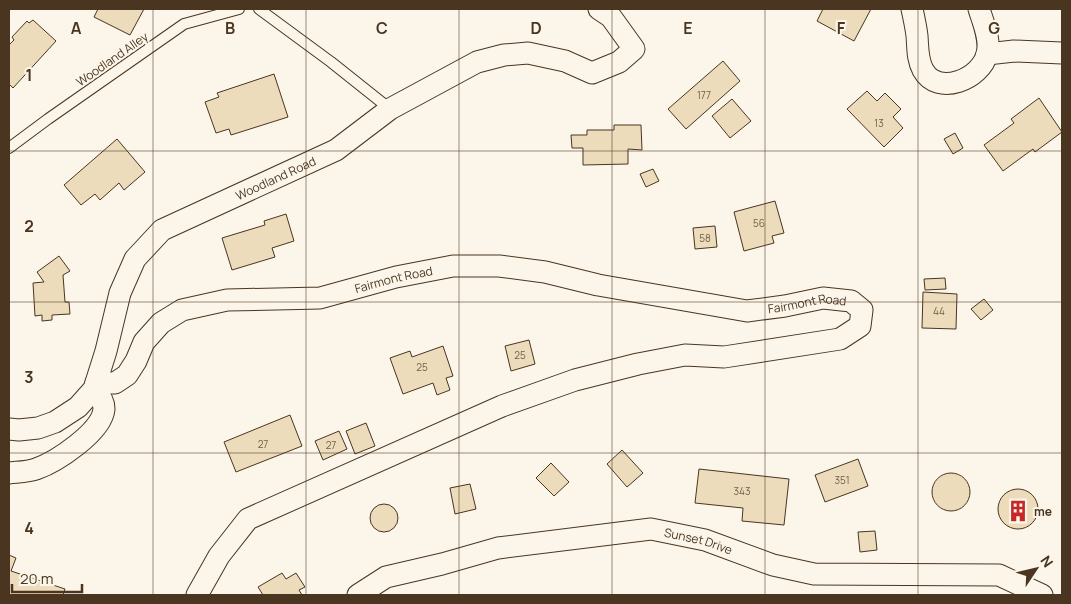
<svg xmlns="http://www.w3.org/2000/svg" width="1071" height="604" viewBox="0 0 1071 604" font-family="Manrope,sans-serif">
	<rect width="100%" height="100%" fill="#fbf6e9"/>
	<g fill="#ecdcbc" stroke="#4a3520">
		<polygon points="98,9 144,9 130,35 94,17"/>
		<polygon points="823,9 871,9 854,41 817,21"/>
		<polygon points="33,20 56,41 13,88 9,84 9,45 14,40 12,37 27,21 29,23"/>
		<polygon points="723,61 740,81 686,129 668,109"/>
		<polygon points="274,74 288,117 231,135 229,129 216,133 205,102 219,97 217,93"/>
		<polygon points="867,91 877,101 885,93 901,109 893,117 903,128 884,147 847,109"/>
		<polygon points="1039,98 1062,132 1035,152 1033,149 1003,171 984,145 1014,123 1011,119"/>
		<polygon points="732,99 751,121 730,138 712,116"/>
		<polygon points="614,125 641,125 642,150 628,149 628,164 583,165 583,148 572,148 571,135 587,135 587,130 614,130"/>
		<polygon points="955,133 963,148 953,154 944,139"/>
		<polygon points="117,139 145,172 124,190 119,183 100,200 95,194 81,205 64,185"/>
		<polygon points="653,169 659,181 646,187 640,174"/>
		<polygon points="775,201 784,233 772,236 774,243 744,251 734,212"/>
		<polygon points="286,214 294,241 272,248 275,257 232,270 222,238 265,225 264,221"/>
		<polygon points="715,226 717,247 695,249 693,228"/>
		<polygon points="59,256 70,271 63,275 65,302 69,302 70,314 52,315 52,320 42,321 42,315 35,316 33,283 44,282 37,272"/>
		<polygon points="945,278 946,289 925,290 924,279"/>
		<polygon points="923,292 957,294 956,329 922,328"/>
		<polygon points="984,299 993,310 981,320 971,309"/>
		<polygon points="529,340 535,364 511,371 505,346"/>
		<polygon points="443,346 453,376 446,378 450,390 437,395 433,383 403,394 390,358 410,351 412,357"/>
		<polygon points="290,415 302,446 236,472 224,442"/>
		<polygon points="366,423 375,446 355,454 346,431"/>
		<polygon points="339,431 347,449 323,460 315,441"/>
		<polygon points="622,450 643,473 627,487 607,464"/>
		<polygon points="858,459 868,486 825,502 815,475"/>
		<polygon points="551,463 569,482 554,496 536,478"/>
		<polygon points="699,469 789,479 784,525 742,521 743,508 695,503"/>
		<circle cx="951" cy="492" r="19"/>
		<polygon points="470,484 476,509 455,514 450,488"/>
		<circle cx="1018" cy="509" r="20"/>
		<circle cx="384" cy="518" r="14"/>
		<polygon points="875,531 877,550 860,552 858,532"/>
		<polygon points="9,555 16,558 11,571 65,589 63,595 9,595"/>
		<polygon points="282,573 286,579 296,573 305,587 299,590 302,595 263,595 258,587"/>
	</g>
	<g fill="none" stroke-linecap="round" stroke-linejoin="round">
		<g stroke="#4a3520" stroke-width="12">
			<g id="lane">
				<polyline points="259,9 331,62 390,109"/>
				<polyline points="9,148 48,119 184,24 239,9"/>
			</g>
		</g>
		<g stroke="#4a3520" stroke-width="23">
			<g id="street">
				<path d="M912,9C914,18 916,27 917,36C918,47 917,59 923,70C938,97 981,79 987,54C991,40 983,22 979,9"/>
				<polyline points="987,54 1014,51 1062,53"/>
				<path id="s1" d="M96,383H115L127,375L136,361L144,342L161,323L182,310L227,300L320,298L396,277L453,266H499L545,272L598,285L747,311L785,306L823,298L851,301L862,310L860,326L840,339L724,357L685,355L638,364L575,380L502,406L248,519L219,556L197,595"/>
				<path id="s2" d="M9,429L19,430L38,428L55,422L78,407L94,389L106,351L120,293L135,259L162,230L336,150L390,109L477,62L504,55L528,53L565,61L592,73L619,62L634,49L611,17L599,9"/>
				<path d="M9,473C17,472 28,472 36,469C56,462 102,432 104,409C104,401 99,394 94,389"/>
				<path id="s3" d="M358,595L386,577L442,564L498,548L651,529L705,540L773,565L814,574L999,575L1042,595"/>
			</g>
		</g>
		<use href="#lane" stroke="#fbf6e9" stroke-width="10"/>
		<use href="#street" stroke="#fbf6e9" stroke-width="21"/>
	</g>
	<path fill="none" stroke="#4a3520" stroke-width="1" stroke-opacity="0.55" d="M153,9V595M306,9V595M459,9V595M612,9V595M765,9V595M918,9V595M9,151H1062M9,302H1062M9,453H1062"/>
	<defs>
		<g id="building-bare" transform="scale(1.725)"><path d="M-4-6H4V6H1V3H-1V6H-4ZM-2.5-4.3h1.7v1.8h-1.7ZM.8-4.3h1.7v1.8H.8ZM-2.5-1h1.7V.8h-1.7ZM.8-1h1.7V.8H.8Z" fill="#c62828" stroke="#fbf6e9" stroke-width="2.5" paint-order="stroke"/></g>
	</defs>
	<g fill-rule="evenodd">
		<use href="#building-bare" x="1018" y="511"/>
	</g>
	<g text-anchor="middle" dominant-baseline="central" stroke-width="4" stroke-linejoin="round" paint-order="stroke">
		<g font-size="10" fill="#725f47">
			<text x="704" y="95">177</text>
			<text x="879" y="123">13</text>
			<text x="759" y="223">56</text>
			<text x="705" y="238">58</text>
			<text x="939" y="311">44</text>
			<text x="520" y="355">25</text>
			<text x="422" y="367">25</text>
			<text x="263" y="444">27</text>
			<text x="331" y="445">27</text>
			<text x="842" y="480">351</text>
			<text x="742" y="491">343</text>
		</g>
		<g font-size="12" fill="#4a3520" stroke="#fbf6e9">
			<text transform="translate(112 59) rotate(-35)">Woodland Alley</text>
			<text stroke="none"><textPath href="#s2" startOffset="400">Woodland Road</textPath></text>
			<text stroke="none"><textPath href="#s1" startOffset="336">Fairmont Road</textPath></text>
			<text stroke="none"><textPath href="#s1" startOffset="756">Fairmont Road</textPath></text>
			<text stroke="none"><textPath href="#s3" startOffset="352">Sunset Drive</textPath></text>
		</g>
		<g font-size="12" font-weight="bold" fill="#4a3520" stroke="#fbf6e9" text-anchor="start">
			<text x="1034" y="511">me</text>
		</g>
	</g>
	<g font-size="16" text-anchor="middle" font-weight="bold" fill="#4a3520" stroke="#fbf6e9" stroke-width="4" stroke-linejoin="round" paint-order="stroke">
		<text x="76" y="34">A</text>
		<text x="230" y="34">B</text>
		<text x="382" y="34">C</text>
		<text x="536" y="34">D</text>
		<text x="688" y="34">E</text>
		<text x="841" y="34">F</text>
		<text x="994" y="34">G</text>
		<text x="29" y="81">1</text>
		<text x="29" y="232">2</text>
		<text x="29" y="383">3</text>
		<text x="29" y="534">4</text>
	</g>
	<rect width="1071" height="604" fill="none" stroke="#4a3520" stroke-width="20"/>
	<g transform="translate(1036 569) rotate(55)" stroke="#fbf6e9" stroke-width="4" paint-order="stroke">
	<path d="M0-4L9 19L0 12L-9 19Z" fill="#4a3520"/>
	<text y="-8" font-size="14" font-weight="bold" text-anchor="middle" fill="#4a3520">N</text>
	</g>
	<path d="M12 584v8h70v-8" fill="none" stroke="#4a3520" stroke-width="2.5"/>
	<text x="20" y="584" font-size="15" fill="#4a3520" stroke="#fbf6e9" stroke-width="4" paint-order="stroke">20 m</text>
</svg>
